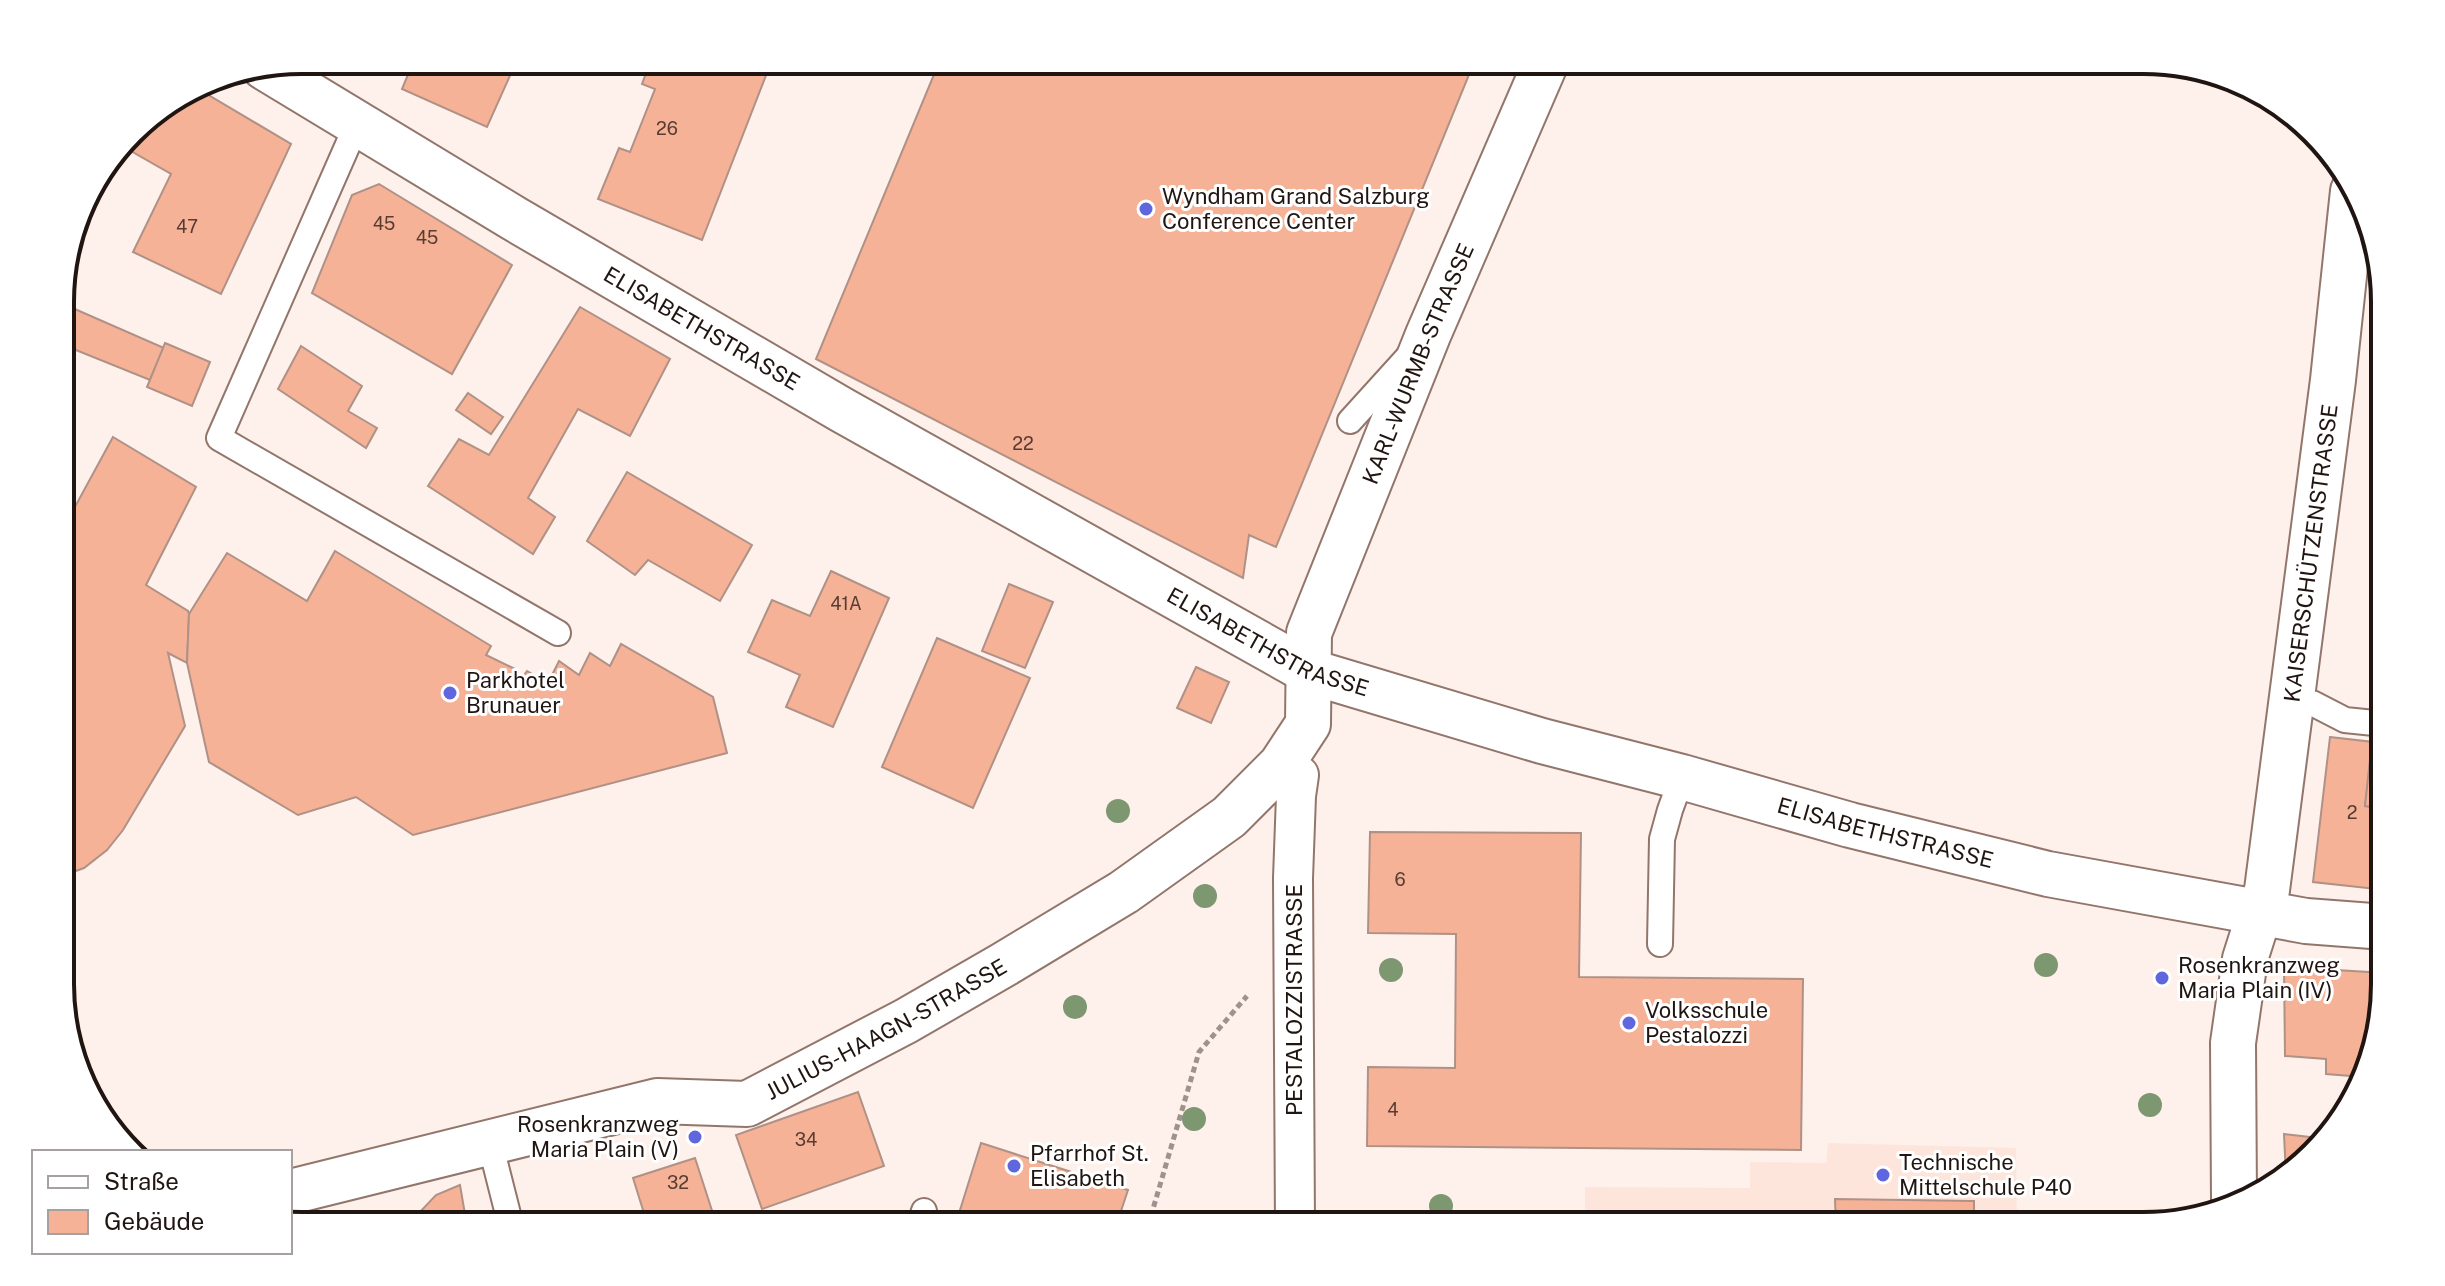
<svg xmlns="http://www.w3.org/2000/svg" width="2445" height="1286" viewBox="0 0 2445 1286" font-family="'Public Sans',sans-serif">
	<rect width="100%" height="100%" fill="#fef0eb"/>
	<polygon fill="#fee5dc" points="1828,1143 2016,1148 2017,1226 1585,1226 1585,1187 1750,1188 1750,1162 1826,1163"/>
	<g fill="#f6b297" stroke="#af9186" stroke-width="2">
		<polygon points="414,60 517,60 487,127 402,89"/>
		<polygon points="651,60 772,60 702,240 598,199 619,148 630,152 655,89 642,84"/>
		<polygon points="940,60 1475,60 1276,547 1249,535 1243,578 816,359"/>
		<polygon points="195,87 291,144 221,294 133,252 171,174 122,146 142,120"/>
		<polygon points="379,184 512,265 452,374 312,293 352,195"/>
		<polygon points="61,303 164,348 150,380 61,344"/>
		<polygon points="580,307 670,359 630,436 578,409 528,498 555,517 533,554 428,486 459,439 489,455"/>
		<polygon points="165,343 210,362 192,406 147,387"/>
		<polygon points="301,346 362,386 348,411 377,428 366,448 278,389"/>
		<polygon points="468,393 503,417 491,434 456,410"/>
		<polygon points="113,437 196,487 146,585 188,611 189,614 187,663 168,653 185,726 123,830 107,850 84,868 62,876 61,497 76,505"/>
		<polygon points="627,472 752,545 720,601 648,560 635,575 587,541"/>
		<polygon points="335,551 491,646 486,655 515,669 505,685 514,689 527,671 548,683 559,661 579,675 590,653 610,666 621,644 713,697 727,753 413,835 356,797 298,815 209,762 187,663 189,614 227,553 307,601"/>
		<polygon points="831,571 889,598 833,727 786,707 800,675 748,652 772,600 810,616"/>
		<polygon points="1009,584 1053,602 1025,668 982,651"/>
		<polygon points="937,638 1030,678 973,808 882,767"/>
		<polygon points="1196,667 1229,682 1211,723 1177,708"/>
		<polygon points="2330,737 2373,742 2365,806 2384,808 2385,890 2313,882"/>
		<polygon points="2371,750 2384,751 2384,808 2365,806"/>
		<polygon points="1370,832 1581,833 1579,977 1803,979 1801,1150 1367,1146 1368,1067 1455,1068 1456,934 1368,933"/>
		<polygon points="2284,967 2385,973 2385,985 2363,1077 2326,1074 2326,1059 2285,1056"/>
		<polygon points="858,1092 884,1166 762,1209 736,1135"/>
		<polygon points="2284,1134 2319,1138 2286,1176"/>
		<polygon points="981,1143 1128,1190 1116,1226 955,1226"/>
		<polygon points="695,1158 717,1226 648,1226 633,1178"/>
		<polygon points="460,1185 467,1226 413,1226 418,1214 436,1195"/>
		<polygon points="1835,1199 1974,1201 1974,1226 1836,1226"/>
	</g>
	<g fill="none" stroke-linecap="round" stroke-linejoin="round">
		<g stroke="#92766b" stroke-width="28">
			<g id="service">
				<polyline points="357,124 219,438 558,633"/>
				<polyline points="1350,421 1408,357"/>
				<polyline points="2292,700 2312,703 2345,720 2384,724"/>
				<polyline points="1660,944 1662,839 1670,810 1682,777"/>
				<polyline points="490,1143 511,1226"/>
				<polyline points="919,1226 924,1211"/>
			</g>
		</g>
		<g stroke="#92766b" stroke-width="42">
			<polyline id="pedestrian" points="1295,1226 1293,878 1296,796 1299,775"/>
		</g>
		<g stroke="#92766b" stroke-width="48">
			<g id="minor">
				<path id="s1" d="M290,1192L657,1101L747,1104L906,1021L1003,965L1124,892L1229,817L1281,765L1308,724L1309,633L1428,335L1547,60"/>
			</g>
		</g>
		<g stroke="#92766b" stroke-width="48">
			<g id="tertiary">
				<path id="s2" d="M264,67L515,219L842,410L1308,671L1542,741L1682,777L1850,825L2048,874L2306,921L2385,927"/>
				<path id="s3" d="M2234,1200L2233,1043L2245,959L2267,890L2333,380L2353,191"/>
			</g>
		</g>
		<polyline stroke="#9f928d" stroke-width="5" stroke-dasharray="6 4" stroke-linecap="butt" points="1148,1226 1199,1052 1247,996"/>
		<use href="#service" stroke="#fff" stroke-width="24"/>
		<use href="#pedestrian" stroke="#fff" stroke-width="38"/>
		<use href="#minor" stroke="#fff" stroke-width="44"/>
		<use href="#tertiary" stroke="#fff" stroke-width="44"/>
	</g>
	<g fill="#7d9770">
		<circle cx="1118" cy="811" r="12"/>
		<circle cx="1205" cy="896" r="12"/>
		<circle cx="2046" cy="965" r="12"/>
		<circle cx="1391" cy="970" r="12"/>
		<circle cx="1075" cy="1007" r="12"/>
		<circle cx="2150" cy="1105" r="12"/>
		<circle cx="1194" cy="1119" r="12"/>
		<circle cx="1441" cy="1206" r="12"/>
	</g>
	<g fill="#5f66de" stroke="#fff" stroke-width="3">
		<circle cx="1146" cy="209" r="8"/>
		<circle cx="450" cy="693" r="8"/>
		<circle cx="2162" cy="978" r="8"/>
		<circle cx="1629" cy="1023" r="8"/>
		<circle cx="695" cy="1137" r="8"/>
		<circle cx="1014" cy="1166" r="8"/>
		<circle cx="1883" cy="1175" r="8"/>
	</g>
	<g text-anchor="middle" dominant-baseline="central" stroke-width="6" stroke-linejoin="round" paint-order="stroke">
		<g font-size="18" fill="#563c32">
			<text x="667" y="128">26</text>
			<text x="384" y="223">45</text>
			<text x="187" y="226">47</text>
			<text x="427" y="237">45</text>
			<text x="1023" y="443">22</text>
			<text x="846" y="603">41A</text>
			<text x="2352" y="812">2</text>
			<text x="1400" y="879">6</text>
			<text x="1393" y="1109">4</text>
			<text x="806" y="1139">34</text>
			<text x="678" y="1182">32</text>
		</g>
		<g font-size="22" fill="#201511" stroke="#fff" text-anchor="start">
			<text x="1162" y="196">Wyndham Grand Salzburg<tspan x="1162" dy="25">Conference Center</tspan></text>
			<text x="466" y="680">Parkhotel<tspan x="466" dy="25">Brunauer</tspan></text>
			<text x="2178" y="965">Rosenkranzweg<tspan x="2178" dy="25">Maria Plain (IV)</tspan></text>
			<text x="1645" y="1010">Volksschule<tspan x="1645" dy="25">Pestalozzi</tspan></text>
			<text x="679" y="1124" text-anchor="end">Rosenkranzweg<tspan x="679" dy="25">Maria Plain (V)</tspan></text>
			<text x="1030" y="1153">Pfarrhof St.<tspan x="1030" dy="25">Elisabeth</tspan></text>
			<text x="1899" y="1162">Technische<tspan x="1899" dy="25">Mittelschule P40</tspan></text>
		</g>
		<g font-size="22" fill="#201511" stroke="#fff">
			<text stroke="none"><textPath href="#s2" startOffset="510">ELISABETHSTRASSE</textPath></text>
			<text stroke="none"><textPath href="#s1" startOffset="1534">KARL-WURMB-STRASSE</textPath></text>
			<text stroke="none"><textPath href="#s3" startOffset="654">KAISERSCHÜTZENSTRASSE</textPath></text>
			<text stroke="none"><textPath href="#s2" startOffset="1158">ELISABETHSTRASSE</textPath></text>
			<text stroke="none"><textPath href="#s2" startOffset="1806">ELISABETHSTRASSE</textPath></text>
			<text transform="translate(1294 1000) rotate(-90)">PESTALOZZISTRASSE</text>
			<text stroke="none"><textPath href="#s1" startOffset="626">JULIUS-HAAGN-STRASSE</textPath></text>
		</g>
	</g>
	<path d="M0 0H2445V1286H0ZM302 74H2143A228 228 0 0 1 2371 302V984A228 228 0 0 1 2143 1212H302A228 228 0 0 1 74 984V302A228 228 0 0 1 302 74Z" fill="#fff" fill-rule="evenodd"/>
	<path fill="none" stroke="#201511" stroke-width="4" d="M302 74H2143A228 228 0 0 1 2371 302V984A228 228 0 0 1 2143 1212H302A228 228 0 0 1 74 984V302A228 228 0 0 1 302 74Z"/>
	<rect x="32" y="1150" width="260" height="104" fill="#ffffff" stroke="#a6a1a0" stroke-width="2"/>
	<rect x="48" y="1176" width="40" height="12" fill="#ffffff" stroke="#a6a1a0" stroke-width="2"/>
	<text x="104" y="1190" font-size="24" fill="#201511">Straße</text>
	<rect x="48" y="1210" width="40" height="24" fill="#f6b297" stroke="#a6a1a0" stroke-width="2"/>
	<text x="104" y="1230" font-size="24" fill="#201511">Gebäude</text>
</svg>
